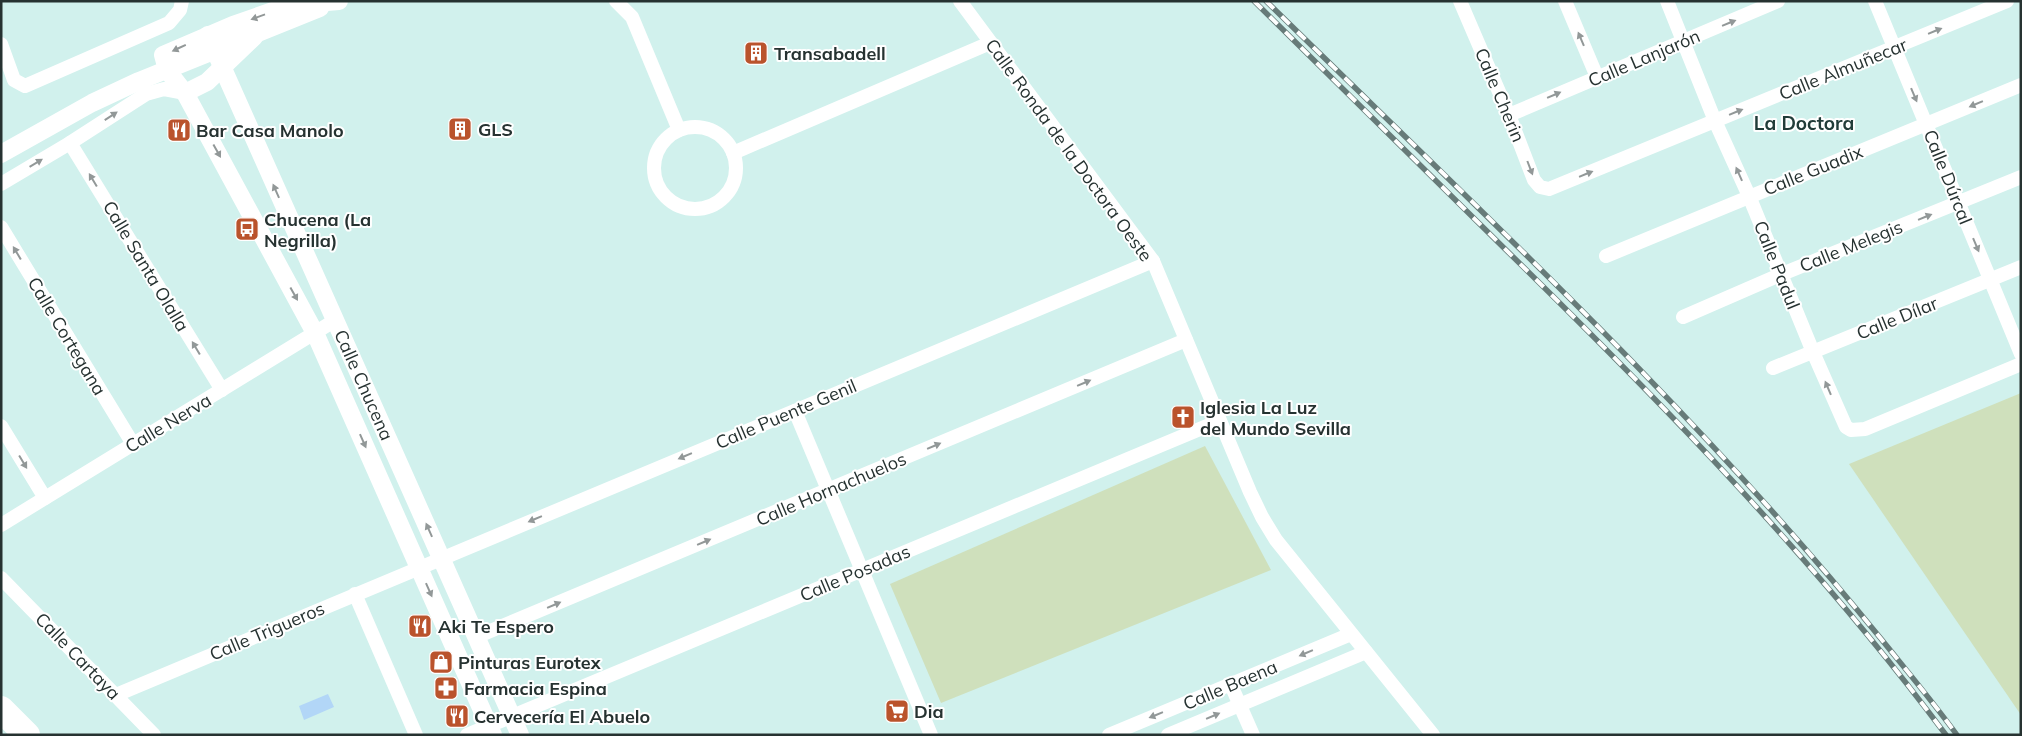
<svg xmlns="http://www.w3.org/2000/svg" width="2022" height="736" viewBox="0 0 2022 736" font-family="Mulish,sans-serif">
	<rect width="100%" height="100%" fill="#d1f1ed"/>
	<g fill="#cfe0bc">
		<polygon points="2021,393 2021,715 1849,464"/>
		<polygon points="1205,446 1271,570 941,703 890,584"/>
	</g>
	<polygon fill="#b2d6f7" points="328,694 334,707 304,720 299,706"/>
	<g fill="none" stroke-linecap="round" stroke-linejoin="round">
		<g stroke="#fff" stroke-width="14">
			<polyline points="616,1 632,17 679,130"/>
			<polyline points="960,1 1153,261 1250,492 1262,517 1276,540 1433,735"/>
			<polyline points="1460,1 1509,115 1534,180 1540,187 1549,189 2007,1"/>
			<polyline points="1565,1 1597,77"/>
			<polyline points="1667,1 1715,121 1749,196 1813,352 1846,427 1851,430 1865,429 2021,364"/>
			<polyline points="1875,1 2021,354"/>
			<polyline points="1,44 14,80 25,86 169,23 180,10 182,1"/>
			<polyline points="1509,115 1778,1"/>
			<circle cx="695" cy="168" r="41"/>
			<polyline points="70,143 222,390"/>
			<polyline points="733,153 990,43"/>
			<polyline points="1,184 70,143 146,94 164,89 185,93"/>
			<polyline points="1,227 133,444"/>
			<polyline points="1606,256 2021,85"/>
			<polyline points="1683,317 1782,274 2021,177"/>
			<polyline points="1773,368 2021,267"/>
			<polyline points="795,411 931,735"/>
			<polyline points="1,426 45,498"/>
			<polyline points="1,525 334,321"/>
			<polyline points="1,578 154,735"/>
			<polyline points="355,594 416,735"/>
			<polyline points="476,637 1186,340"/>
			<polyline points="1231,685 1253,735"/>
			<polyline points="116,695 1153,261"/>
			<polyline points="467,735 1219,421"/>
			<polyline points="1109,735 1351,634"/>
			<polyline points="1168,735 1366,652"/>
		</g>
		<g stroke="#fff" stroke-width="18">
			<polyline points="339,1 290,5 233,25 163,55 167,70 185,93 315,333 493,735"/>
			<polyline points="208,35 520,735"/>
			<polyline points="185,93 207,82 254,37"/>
			<polyline points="1,154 92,103 139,81 320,8"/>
		</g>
		<polyline stroke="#fff" stroke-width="26" points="1,709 27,735"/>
		<g stroke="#677b79" stroke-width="5.5">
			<g id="rail">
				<path d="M1254,1C1337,83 1420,165 1503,247C1660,401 1814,558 1946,735"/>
				<path d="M1266,1C1477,208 1695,409 1882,640C1907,671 1933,702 1957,735"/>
			</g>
		</g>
		<use href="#rail" stroke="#fff" stroke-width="4" stroke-dasharray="11" stroke-linecap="butt"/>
	</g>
	<defs><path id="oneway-solid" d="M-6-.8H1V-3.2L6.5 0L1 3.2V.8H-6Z" transform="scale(1.25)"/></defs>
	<g fill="#929898">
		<use href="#oneway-solid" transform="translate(258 17) rotate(160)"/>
		<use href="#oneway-solid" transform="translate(1729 23) rotate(-22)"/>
		<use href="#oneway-solid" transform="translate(1935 31) rotate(-22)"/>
		<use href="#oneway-solid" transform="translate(1581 39) rotate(-113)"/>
		<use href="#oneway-solid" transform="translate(179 48) rotate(155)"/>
		<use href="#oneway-solid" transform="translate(1554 95) rotate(-23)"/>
		<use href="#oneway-solid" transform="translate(1914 95) rotate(67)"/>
		<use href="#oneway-solid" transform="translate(1976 104) rotate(157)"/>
		<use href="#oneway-solid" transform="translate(1736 112) rotate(-22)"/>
		<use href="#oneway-solid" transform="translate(111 116) rotate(-33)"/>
		<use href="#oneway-solid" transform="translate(217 151) rotate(61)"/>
		<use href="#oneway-solid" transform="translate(36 163) rotate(-31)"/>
		<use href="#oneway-solid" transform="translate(1530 168) rotate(69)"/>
		<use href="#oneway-solid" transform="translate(1586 174) rotate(-22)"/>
		<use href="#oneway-solid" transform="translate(1739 174) rotate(-114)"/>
		<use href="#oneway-solid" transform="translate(93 180) rotate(-121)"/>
		<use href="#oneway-solid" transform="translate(276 191) rotate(-114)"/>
		<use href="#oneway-solid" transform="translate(1925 217) rotate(-22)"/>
		<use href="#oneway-solid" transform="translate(1976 245) rotate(67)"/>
		<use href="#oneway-solid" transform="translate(17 253) rotate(-121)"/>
		<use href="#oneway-solid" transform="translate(294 294) rotate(61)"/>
		<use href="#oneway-solid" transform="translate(196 348) rotate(-121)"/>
		<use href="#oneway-solid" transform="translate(1084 383) rotate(-23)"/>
		<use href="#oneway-solid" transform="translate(1828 388) rotate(-113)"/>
		<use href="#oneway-solid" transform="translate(363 441) rotate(66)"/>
		<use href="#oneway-solid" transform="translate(934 446) rotate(-23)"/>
		<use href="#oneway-solid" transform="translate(685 456) rotate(157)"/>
		<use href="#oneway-solid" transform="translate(23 462) rotate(59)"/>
		<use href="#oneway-solid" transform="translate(535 519) rotate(157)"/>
		<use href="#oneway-solid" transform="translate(429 530) rotate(-114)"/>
		<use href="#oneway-solid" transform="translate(704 542) rotate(-23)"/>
		<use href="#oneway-solid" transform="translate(429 590) rotate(66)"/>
		<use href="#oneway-solid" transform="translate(554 605) rotate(-23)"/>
		<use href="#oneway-solid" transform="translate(1306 653) rotate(157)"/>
		<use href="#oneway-solid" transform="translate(1156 715) rotate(158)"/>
		<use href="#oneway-solid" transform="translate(1213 716) rotate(-23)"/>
	</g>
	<defs>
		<g id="building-square" transform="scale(1.25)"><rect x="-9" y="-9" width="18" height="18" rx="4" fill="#ba532c" stroke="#fff"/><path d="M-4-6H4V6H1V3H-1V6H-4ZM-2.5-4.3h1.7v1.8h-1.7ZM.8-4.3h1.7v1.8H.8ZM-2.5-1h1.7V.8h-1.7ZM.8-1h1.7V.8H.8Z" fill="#fff"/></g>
		<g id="restaurant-square" transform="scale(1.25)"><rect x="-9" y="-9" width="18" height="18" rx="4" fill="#ba532c" stroke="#fff"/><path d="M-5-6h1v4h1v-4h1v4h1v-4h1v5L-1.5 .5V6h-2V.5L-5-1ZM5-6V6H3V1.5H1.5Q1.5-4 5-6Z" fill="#fff"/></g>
		<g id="bus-square" transform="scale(1.25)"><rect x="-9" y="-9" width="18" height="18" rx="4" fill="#ba532c" stroke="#fff"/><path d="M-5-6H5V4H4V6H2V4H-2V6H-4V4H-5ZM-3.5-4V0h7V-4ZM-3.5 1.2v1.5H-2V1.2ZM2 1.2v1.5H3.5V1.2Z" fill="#fff"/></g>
		<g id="church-square" transform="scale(1.25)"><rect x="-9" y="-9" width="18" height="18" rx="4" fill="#ba532c" stroke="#fff"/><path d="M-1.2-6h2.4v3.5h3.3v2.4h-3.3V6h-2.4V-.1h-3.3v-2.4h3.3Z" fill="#fff"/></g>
		<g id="shop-square" transform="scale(1.25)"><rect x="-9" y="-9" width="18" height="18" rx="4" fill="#ba532c" stroke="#fff"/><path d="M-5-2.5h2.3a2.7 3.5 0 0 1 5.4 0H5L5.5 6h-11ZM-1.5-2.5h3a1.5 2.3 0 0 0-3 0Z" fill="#fff"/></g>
		<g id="pharmacy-square" transform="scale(1.25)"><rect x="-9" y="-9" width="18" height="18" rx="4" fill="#ba532c" stroke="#fff"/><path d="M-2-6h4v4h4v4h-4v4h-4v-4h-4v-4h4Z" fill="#fff"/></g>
		<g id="supermarket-square" transform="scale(1.25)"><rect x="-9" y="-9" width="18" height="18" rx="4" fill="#ba532c" stroke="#fff"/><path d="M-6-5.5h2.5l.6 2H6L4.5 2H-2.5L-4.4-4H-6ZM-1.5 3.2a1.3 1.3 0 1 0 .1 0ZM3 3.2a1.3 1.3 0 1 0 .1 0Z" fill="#fff"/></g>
	</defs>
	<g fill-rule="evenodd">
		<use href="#building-square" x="756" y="53"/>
		<use href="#building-square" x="460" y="129"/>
		<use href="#restaurant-square" x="179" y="130"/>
		<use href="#bus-square" x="247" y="229"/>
		<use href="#church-square" x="1183" y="417"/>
		<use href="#restaurant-square" x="420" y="626"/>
		<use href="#shop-square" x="441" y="662"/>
		<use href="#pharmacy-square" x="446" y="688"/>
		<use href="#supermarket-square" x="897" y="711"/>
		<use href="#restaurant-square" x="457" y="716"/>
	</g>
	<g text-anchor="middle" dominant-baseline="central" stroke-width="4" stroke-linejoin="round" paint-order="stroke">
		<g font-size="18" font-weight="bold" fill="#263231" stroke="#fff" text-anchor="start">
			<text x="774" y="53">Transabadell</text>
			<text x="478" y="129">GLS</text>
			<text x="196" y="130">Bar Casa Manolo</text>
			<text x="264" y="219">Chucena (La<tspan x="264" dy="21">Negrilla)</tspan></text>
			<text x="1200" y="407">Iglesia La Luz<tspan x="1200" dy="21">del Mundo Sevilla</tspan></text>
			<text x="438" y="626">Aki Te Espero</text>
			<text x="458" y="662">Pinturas Eurotex</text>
			<text x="464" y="688">Farmacia Espina</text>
			<text x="914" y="711">Dia</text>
			<text x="474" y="716">Cervecería El Abuelo</text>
		</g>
		<g font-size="18" fill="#263231" stroke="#fff">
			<text transform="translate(1644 58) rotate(-23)">Calle Lanjarón</text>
			<text transform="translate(1843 69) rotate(-22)">Calle Almuñecar</text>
			<text transform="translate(1500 95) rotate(67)">Calle Cherin</text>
			<text transform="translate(1069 150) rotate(54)">Calle Ronda de la Doctora Oeste</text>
			<text transform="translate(1813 170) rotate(-22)">Calle Guadix</text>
			<text transform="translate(1948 177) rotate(68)">Calle Dúrcal</text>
			<text transform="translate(1851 246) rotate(-22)">Calle Melegis</text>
			<text transform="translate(1777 265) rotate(68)">Calle Padul</text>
			<text transform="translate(146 266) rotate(59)">Calle Santa Olalla</text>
			<text transform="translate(1897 318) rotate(-22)">Calle Dílar</text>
			<text transform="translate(67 336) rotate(59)">Calle Cortegana</text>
			<text transform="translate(364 385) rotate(66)">Calle Chucena</text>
			<text transform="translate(786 414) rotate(-23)">Calle Puente Genil</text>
			<text transform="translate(168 423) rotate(-31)">Calle Nerva</text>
			<text transform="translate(831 489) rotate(-23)">Calle Hornachuelos</text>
			<text transform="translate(855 573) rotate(-23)">Calle Posadas</text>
			<text transform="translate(267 631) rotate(-23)">Calle Trigueros</text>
			<text transform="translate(78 656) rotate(46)">Calle Cartaya</text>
			<text transform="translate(1230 685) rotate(-23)">Calle Baena</text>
		</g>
		<g font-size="19" font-weight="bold" fill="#213c39" stroke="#fff">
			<text x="1804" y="123">La Doctora</text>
		</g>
	</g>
	<rect width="2022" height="736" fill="none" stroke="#263231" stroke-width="5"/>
</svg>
